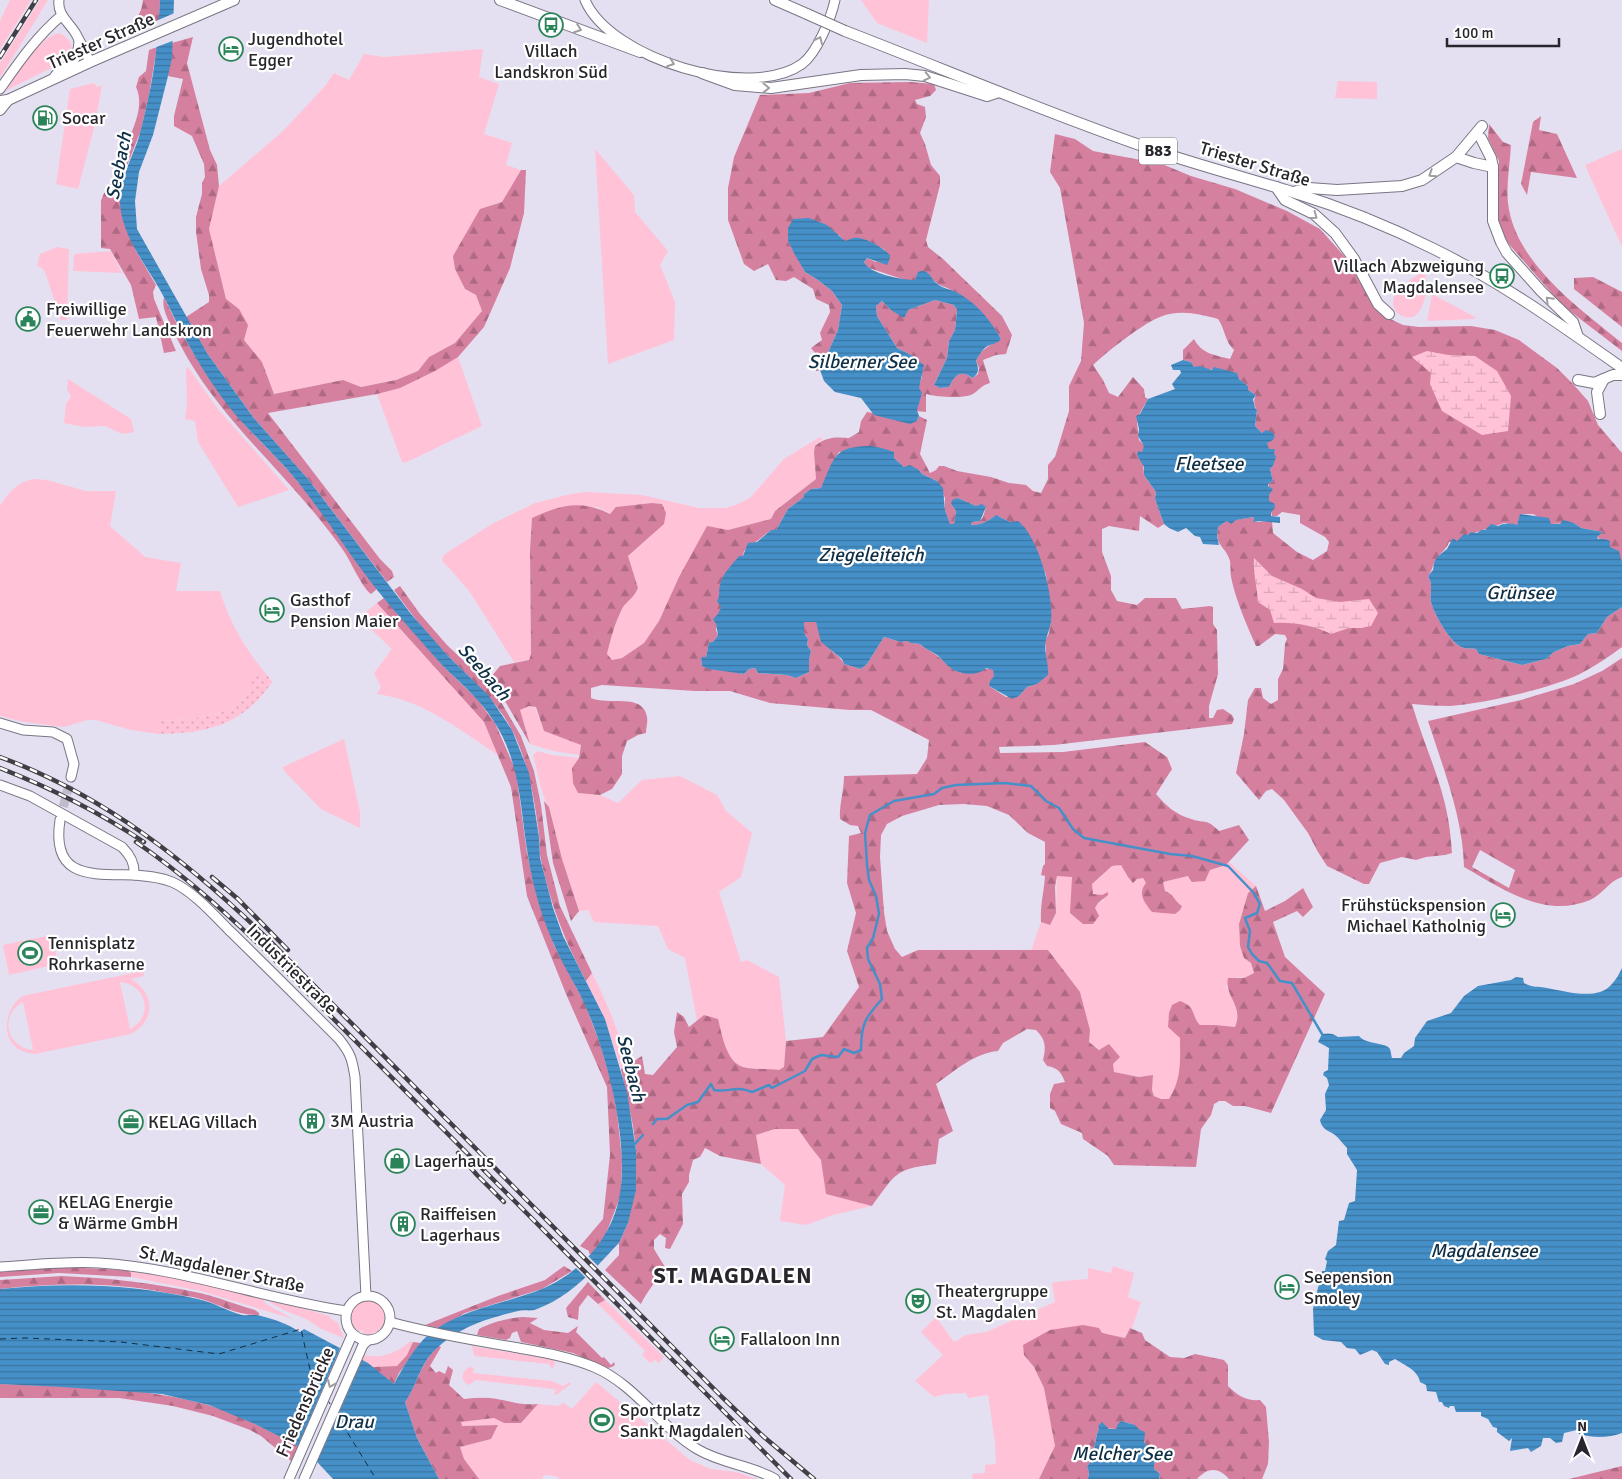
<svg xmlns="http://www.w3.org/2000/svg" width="1622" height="1479" viewBox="0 0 1622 1479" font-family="Signika,sans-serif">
	<defs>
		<pattern id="forest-firs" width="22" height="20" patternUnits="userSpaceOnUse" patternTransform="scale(1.25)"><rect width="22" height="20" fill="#d680a0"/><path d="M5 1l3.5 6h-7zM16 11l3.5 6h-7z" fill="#ae6983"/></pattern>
		<pattern id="wetland-marsh" width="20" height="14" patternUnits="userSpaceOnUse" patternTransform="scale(1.25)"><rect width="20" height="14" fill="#ffc2d6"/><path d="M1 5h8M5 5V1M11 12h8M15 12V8" fill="none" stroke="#dba7b8"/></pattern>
		<pattern id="garden-dots" width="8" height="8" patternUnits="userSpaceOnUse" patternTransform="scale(1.25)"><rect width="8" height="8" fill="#ffc2d6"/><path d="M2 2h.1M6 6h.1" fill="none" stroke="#dba7b8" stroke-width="1.8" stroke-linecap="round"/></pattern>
		<pattern id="water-rules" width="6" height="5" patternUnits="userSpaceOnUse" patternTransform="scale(1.25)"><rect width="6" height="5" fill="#4590c8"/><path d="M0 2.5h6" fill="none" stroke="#3a75a3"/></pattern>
	</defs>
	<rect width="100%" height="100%" fill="#e5e0f1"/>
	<g fill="#ffc2d6" fill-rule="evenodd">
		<polygon points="10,0 31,0 0,49 0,21"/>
		<polygon points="40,0 48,0 0,78 0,63"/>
		<polygon points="861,0 929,0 927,43 877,23"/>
		<path d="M59,33C68,36 75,46 70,55L51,68L5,91C17,75 40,36 59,33Z"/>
		<polygon points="483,49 479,77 499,84 484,134 512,143 506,165 521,170 502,202 480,209 454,256 455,269 465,289 476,295 482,311 455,343 429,357 418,371 396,380 361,387 343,380 274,394 262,362 244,340 239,309 226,299 209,229 219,186 283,131 326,85 334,73 349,80 364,54 384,57"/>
		<polygon points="1338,81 1377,82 1377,99 1335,98"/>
		<polygon points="94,83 97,87 102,85 94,128 78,189 56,184 70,89"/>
		<polygon points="595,149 634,195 635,212 668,251 660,265 675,302 674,340 608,364"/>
		<polygon points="1622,149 1622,247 1585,165"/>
		<polygon points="57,247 69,249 67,320 61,320 45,272 42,268 37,266 40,254"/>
		<polygon points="111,251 122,273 73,271 74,254"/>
		<path d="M1423,272C1431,281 1425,311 1413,317C1401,320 1388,309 1395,295C1400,287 1414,276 1423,272Z"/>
		<polygon points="1432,294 1475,317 1475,319 1427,321"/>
		<path d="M458,357L482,426L405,463L402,462L377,394C407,386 432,373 458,357Z"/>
		<polygon points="188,367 218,409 289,490 238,507 198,442 195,421 185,419 187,404 186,369"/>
		<polygon points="68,379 131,419 134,432 122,434 105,426 83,427 64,423 66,404 71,397 67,389"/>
		<path d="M820,437L823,439L815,446L814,452L816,479L775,511L771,519L728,530L679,577L659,621L644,643L622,658L612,660L607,654C611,638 615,622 623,607C628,600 633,599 638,588L628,556L650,537L662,504L652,503L616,507L611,514L597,507L532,518L530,550L531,654L529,660L514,662L469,591L450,569L442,561L443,556L448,552L492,524L535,503L571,494L586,492L642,495L699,508H725L736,505L750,498L784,459Z"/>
		<path d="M33,479L47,480L86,491H116L110,526L145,557L181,563L176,591H220C229,622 247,652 268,676L255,673C253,679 251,686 248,691C232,719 187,719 159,721V734L131,730L96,720H87L64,727L24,722L0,716V506C8,493 17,482 33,479Z"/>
		<path d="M377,603L484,722L498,755C460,730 423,700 377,694L381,687L374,673L392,649L359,618Z"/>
		<polygon points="529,706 535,707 544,731 581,745 579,755 553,751 530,744 520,710"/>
		<polygon points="344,739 360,812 360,828 321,809 284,771 283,767"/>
		<path d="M538,751L552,755L579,758L572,768L578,793L600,795L618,803L642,780L680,776L717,795L726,811L752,833L741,877L719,892L741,962L747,960L779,977L786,1041L784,1067L779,1070C768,1068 752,1070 743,1067C726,1062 722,1034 718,1020L704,1015L697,1021L685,958L668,949L658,926L594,922L588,910L579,911L562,859L549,807C542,798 537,768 533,755Z"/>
		<path d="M1229,862L1256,886L1248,893L1239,924V937L1244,958L1251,963L1254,973L1244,978L1237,977L1226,986C1233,1000 1241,1012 1235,1027L1200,1025C1193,1019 1194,1009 1186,1003L1172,1005L1168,1020L1180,1038V1074L1174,1091L1169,1099H1161L1154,1096L1152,1090L1153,1075L1139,1077L1114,1072L1113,1064L1117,1061L1089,1042L1090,1030L1080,992L1048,950L1031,951L1041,922L1050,925L1056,913L1057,876H1072L1095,908L1098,903L1104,900L1102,895L1093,894L1092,884L1112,866L1121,865L1128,877L1143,878L1146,883L1178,904L1169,892L1165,891L1163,882L1188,876L1199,882L1210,870L1226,865Z"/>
		<polygon points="52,935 58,964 9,975 3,945"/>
		<path d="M143,971L144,976L131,979C155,993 156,1020 131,1034L35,1054C0,1052 0,1013 22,996ZM120,982C146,984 155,1016 130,1029ZM23,1002L33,1049V1050C5,1047 0,1014 23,1002Z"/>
		<path d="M592,973C607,1002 619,1033 628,1065L621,1069L605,1019L586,981Z"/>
		<polygon points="775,1129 798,1129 810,1146 821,1160 827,1194 872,1206 833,1215 806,1225 780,1221 785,1185 761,1164 756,1135"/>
		<polygon points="1113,1266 1134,1273 1128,1297 1141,1302 1132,1328 1130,1328 1125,1338 1102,1333 1024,1355 1034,1367 1044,1388 1055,1446 1039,1479 973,1479 972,1474 985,1473 985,1465 996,1464 995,1442 988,1395 968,1398 966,1393 946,1394 934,1397 915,1381 943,1355 921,1332 936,1317 954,1342 966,1335 986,1332 1055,1302 1052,1283 1063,1281 1088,1279 1088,1268 1111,1273"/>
		<polygon points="128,1270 182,1279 263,1299 266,1304 293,1319 201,1291 131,1277 131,1273"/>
		<polygon points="271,1300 330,1316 330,1318 338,1323 344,1338 321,1329 306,1319 288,1312 272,1304 270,1302"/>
		<path d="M370,1300C380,1303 384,1309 385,1319C382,1331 374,1336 362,1334L363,1331L361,1330L359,1332C345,1321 351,1300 370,1300Z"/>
		<polygon points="605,1300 664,1357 659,1363 655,1360 650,1363 642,1355 645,1351 598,1304"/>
		<path d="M411,1341L413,1342L407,1355L397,1366L372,1367L362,1360L364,1355C384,1359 395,1353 411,1341Z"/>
		<polygon points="472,1346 554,1360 555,1365 552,1369 549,1364 474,1356"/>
		<polygon points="469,1367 474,1368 473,1373 552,1381 563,1386 570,1382 571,1384 556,1395 554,1394 556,1390 553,1389 476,1380 469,1385 465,1383 462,1377 464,1371"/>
		<polygon points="596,1382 690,1460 711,1469 736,1472 758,1479 559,1479 556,1476 544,1475 542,1479 479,1479 464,1459 460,1447 491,1439 498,1425 461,1426 461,1422 494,1418 504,1423 521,1423 538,1404 557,1406 564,1403 572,1409"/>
	</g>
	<g fill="url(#forest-firs)" fill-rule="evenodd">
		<path d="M143,0H160L159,20L116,39V36C130,24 141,20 143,0Z"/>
		<polygon points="193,37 187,63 210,150 217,165 219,186 209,229 226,299 239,309 248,325 244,340 262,362 274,394 343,380 361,387 396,380 418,371 429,357 455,343 482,311 476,295 465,289 455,269 453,256 480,209 502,202 521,170 526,170 524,213 510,268 484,327 458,357 435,371 400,388 377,394 268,413 380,559 392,571 394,577 387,582 308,479 253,417 207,353 186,317 209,302 209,295 201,269 196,232 196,217 202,194 202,183 205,177 204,164 192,136 174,126 174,116 183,79 168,76 172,43"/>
		<path d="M157,47L149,95L141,130L125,171L120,199L136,251L156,285L153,292L154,299L176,351L164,353L156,317L139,319L131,285L110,249L101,248V201C104,191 111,183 116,174C119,168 120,161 122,155C130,133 146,109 136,87L139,77L146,71L149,50Z"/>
		<path d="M910,82L934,84L936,90L930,96L915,100L917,104L925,107L926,117L920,133L925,144L931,165L940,176V185L926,240L928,247L943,259L1002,316L1012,335L1006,354L996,355L983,360L990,383C982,385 979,390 973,394C963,399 938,397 926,394V412L916,411L918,388L922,377L911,355L897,348L877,316L876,306L882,301L891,310H908L935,300L954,305L957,310L955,330L949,341L947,358L934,385L940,388L949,387C955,375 960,369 973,378L978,374L979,368L976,361C981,349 990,345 1001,339C992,322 971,302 955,292C940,283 939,289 927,272L915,280H905L866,267L864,262L867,258L876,262L885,250C871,243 861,234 845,242L839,235L788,241L805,272L818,280L832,291L842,305L838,330L820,370L816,371L818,357L811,348L822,340L820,333L830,312L829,305L816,299L813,289L794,277L786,281L776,280L768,264L754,271L744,264L728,220V188L734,157L760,95L809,93L850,83Z"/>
		<polygon points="1541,116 1539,130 1557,134 1577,178 1531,172 1527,195 1521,184 1533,122"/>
		<path d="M1489,124L1503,142L1511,145C1510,164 1506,185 1508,203C1515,263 1579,308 1622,343V351L1562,305L1507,242L1499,223L1497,203L1499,161L1488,138Z"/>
		<path d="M1055,134L1075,139L1093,151L1162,164L1191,176L1235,189L1287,211L1320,229L1346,258L1374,304L1382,315L1403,325L1419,327L1471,326L1495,330L1519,340L1557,368L1573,384L1588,401L1598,425L1622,453V563L1610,547L1597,537L1603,532L1581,528L1574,523L1550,524L1533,514H1521L1517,525L1504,523L1468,535L1457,541L1449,542C1446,551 1440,552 1436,560C1432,565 1433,570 1428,576C1434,586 1429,593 1431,602C1434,614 1451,645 1464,648C1468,649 1472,648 1476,649L1479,654L1522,665L1546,659L1554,652L1568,646L1580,644L1588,634L1597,633L1607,617L1622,607V647C1609,657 1595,666 1580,674C1549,689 1485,703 1450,706C1438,706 1424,705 1412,704C1423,742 1441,779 1448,818C1450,829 1451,841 1452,853L1445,855L1426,857L1416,860L1402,857L1380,863L1369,884H1364L1327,866L1318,852L1308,833L1284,800L1272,789L1266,791L1259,800L1236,773L1244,734L1248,700L1255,688H1261L1263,698L1271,704L1278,700V679L1283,669L1285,644L1287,639L1285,635L1275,634L1259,646H1256C1246,623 1236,601 1231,577C1230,572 1231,566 1230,561C1226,546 1214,546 1218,527L1227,521L1254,517L1253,522L1272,521L1273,533L1297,552L1313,560L1327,551L1329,542L1325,537L1300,523V515L1282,512L1277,516H1272L1269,502V483L1273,481L1270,469L1273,466L1274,459L1267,447V443L1262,433L1255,426L1257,410C1254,407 1253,399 1256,395L1248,390V386L1239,379L1236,373L1194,367L1191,362L1183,360V350L1194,339C1202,354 1214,355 1230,359L1234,350C1224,340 1226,331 1218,319C1200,314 1179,309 1160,317C1142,324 1108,351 1093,365L1103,380L1109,393L1118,397L1133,377L1144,389L1145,397L1148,399L1137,418V422L1139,440L1145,446L1142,452L1144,475L1156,492L1155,499L1164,524L1158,528L1140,516L1139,531L1109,526L1102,529V552L1111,576V590L1117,601L1137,605L1145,598H1176L1182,609L1210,606L1213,607V624L1217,630L1218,674L1209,706V718H1213L1217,710L1223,709L1232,715L1234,719L1232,724L1054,745L999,747L1000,753L1063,752L1145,742L1167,757L1172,769L1156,794C1166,806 1175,814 1191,819C1206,824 1206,818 1219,831L1239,825L1249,840L1226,865L1210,870L1205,881L1192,882L1188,876L1163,882L1165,891C1173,893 1175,902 1182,906L1180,910L1175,914L1152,912C1145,903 1137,894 1146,883L1143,878L1137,879L1133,883L1128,877L1121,865L1112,866L1092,884L1093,894L1102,895L1108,892V895L1098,903L1095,908L1099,916L1093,924H1083L1070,913L1072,877L1057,876L1055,887L1056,913L1050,925L1041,922C1040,905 1044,892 1045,876L1041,875L1043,866L1045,864V842L1028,833L1009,815L987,806L964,804L939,805L902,816L887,824L881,835L880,857L884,912L887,931L895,949L902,957L918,950H1048L1080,992L1090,1030L1089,1042L1099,1050L1109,1044L1120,1057L1113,1064L1114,1072L1139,1077L1153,1075L1152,1090L1154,1096L1161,1099H1169C1182,1078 1180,1062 1180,1038L1168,1027L1169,1013L1172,1005L1180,1001C1197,1007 1191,1016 1200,1025H1215L1235,1027C1244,1005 1224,997 1228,978H1244L1254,973L1251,963L1244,958L1240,946L1239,924L1248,893L1256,886L1265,911L1285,901L1303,888L1313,907L1303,917L1297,911L1273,922L1285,957L1325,994L1271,1113L1245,1106H1233L1225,1101H1219L1214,1104L1211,1115L1201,1129L1196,1167L1114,1165L1108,1156L1083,1139L1082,1133L1061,1124L1055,1111L1050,1108V1094L1054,1084L1065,1082C1061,1072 1058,1068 1047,1066L1043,1060C1046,1047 1046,1040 1036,1030L1027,1029L1003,1043L998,1051C974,1053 955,1071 936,1084L953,1131L939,1139L936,1164C894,1169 896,1174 872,1206L826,1194L821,1160L810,1146L798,1129H775L756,1135L761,1164L720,1156L705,1148L700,1157L693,1160L689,1175V1182L682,1194L683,1224L670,1249L665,1248L666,1238L660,1234L654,1240V1249L665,1267C658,1279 647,1291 641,1304L605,1270L619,1255V1243L628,1223L636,1173V1150L633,1126L621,1069L642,1056L645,1074L653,1075L677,1047L674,1032L677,1012L684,1017L689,1027L704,1015L718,1019C722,1034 726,1062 743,1067C752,1070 769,1068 779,1070L784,1067L786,1041L823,1037L859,987L847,951L856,913L847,883L849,836L861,833L858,826L850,825L840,819C839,805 844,791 844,776L917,774L927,758L929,740L871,710H850L770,703L730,691H695L602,685L591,688V698C608,706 643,692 647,717C648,722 646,728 646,733L638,735L627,741L622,756V774L612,789L600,795L578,793L573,783L572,768L579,758L581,745L544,731L536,707L529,706L520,710L530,744L491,677L500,666L529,660L531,654L530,550L532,518C560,505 581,499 610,514L616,507L652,503L662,504L666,513L664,524L628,556L638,588C633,599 628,600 623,607C615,622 611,638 607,654L612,660L622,658L644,643L659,621L679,577L707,526L728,530L771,519L775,511L816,479L814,452L815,446C826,437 835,437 849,438L859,432L861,421L867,412L917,421L919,416L927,420L920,454L930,473L936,470L939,466H944L957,471L991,477L1009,483L1026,485L1033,491L1041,493L1048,479V465L1055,457L1069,411V386L1081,361L1084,323L1060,188L1050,172ZM839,452L894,458L904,467L919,470L922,474L937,481L945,498V510L950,525L954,524L956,511L951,504L958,498L976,506L986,507L983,517L980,521L972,522L971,525C981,525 989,521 996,515L1010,522L1030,537L1046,575L1051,620L1049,633L1045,641L1046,651L1037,684L1027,687L1019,696L1006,697L989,686L994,676V670C981,666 973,674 962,673C951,671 945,661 936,655C930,650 925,649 920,644L912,643L907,641L901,642L884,637L867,664L861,669L844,664C842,659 838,656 833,652C826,644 819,632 816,622H804V633L808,639L807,645L811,651L809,661V672L796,678L787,675L758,673L755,668L749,669L744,674L702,666L701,657H706L709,643L714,641L718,635L716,630L721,607L720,585L725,574L739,557L743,556L744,551L771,530H776L788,509L804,497V494L811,489L821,488Z"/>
		<polygon points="1593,277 1622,292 1622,327 1574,289 1574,278"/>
		<path d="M164,297C181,335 204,373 230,407C249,432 273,453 294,477C324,512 350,551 377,589L371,594C363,589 352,564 345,553C339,544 332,535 325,526C274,461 209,408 174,332C169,321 161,309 164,297Z"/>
		<path d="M400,586L420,614L447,645L483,679L498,697L521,736L534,771L541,805L547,855L560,906L592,973L586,981C565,942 550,903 541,860C539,852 540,843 539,834C534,798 529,765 513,732C498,702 473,681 449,657C429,637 411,614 394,590Z"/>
		<polygon points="384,598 444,667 478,700 495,723 516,771 527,853 536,893 554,945 585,1004 600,1044 611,1081 617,1112 622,1159 621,1195 605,1236 591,1255 589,1253 589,1251 580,1246 603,1219 610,1155 607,1087 566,994 527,896 511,787 484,722 377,603"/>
		<path d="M1622,658V877C1609,881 1602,895 1590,900C1544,919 1503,889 1464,867C1463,817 1443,768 1428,721L1521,700L1574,684L1602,671ZM1480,850L1515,870L1509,888L1472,867Z"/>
		<polygon points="544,801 549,807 562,859 579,911 571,921 553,863"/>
		<polygon points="564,1266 572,1271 542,1289 465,1313 439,1328 425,1325 498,1296 545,1280"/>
		<polygon points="59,1267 128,1270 131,1273 131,1277 59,1273 0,1277 0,1270"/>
		<path d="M62,1276C109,1278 154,1283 200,1293C218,1297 237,1305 255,1310L259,1313V1315C238,1316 221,1305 201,1299C190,1296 178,1295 167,1293C114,1282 54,1283 0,1289V1280Z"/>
		<polygon points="588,1282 605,1300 598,1304 588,1295 579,1307 578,1320 568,1317 566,1308"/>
		<path d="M523,1317L538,1318L530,1323L544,1330L568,1333L578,1326L576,1332L602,1358L604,1357L611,1365L614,1362L615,1365L612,1367L608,1368L573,1353L521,1342L517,1331L512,1333L510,1338L506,1340L477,1335L479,1329C491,1322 509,1318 523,1317Z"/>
		<path d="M1083,1325L1099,1328L1102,1333L1125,1338L1130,1328L1142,1333L1145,1340L1170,1357L1184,1358L1195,1354L1224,1360L1228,1365V1386C1238,1396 1246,1401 1260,1400L1266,1407L1269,1442L1268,1464L1262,1479H1229C1218,1466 1207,1468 1197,1479H1159L1160,1474L1154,1469V1464L1157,1457C1153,1452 1146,1447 1144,1441C1138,1426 1137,1425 1121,1421L1117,1429L1099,1428C1094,1441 1095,1456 1087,1467L1089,1472L1088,1479H1039L1055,1446L1044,1388L1034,1367L1024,1355L1023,1345L1050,1330Z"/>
		<polygon points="413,1342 421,1343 399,1373 394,1384 372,1367 397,1366 407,1355"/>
		<path d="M439,1346L441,1347L430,1366L436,1373L439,1371L445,1374L448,1366L453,1370L449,1385L464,1399C475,1398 486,1397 497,1399C514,1402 520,1405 538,1404L521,1423H504L494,1418L461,1422L462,1426L498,1425L491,1439L460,1447L464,1459L479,1479H439L417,1438L405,1402C418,1384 421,1360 439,1346Z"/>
		<path d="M0,1384C68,1387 142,1386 208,1405C239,1414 269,1431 298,1446L291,1461L261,1436L250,1430L213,1416L173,1406L119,1398H0Z"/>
		<polygon points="1622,1466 1622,1479 1569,1479"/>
	</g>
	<g fill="url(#wetland-marsh)">
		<polygon points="1427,351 1448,355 1475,356 1497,371 1511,396 1508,431 1482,435 1442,411 1430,384 1431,373 1412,357"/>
		<path d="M1254,558L1272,576L1302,589L1316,598L1340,602L1369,599L1378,613L1371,626L1362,628H1349L1331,634C1312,625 1295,622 1274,623L1270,610L1258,602C1257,587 1253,573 1254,558Z"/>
	</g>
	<path fill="url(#garden-dots)" d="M255,673L268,676L272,682C243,725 208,733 159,734V721C187,719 233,719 248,691C251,685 253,679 255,673Z"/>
	<g fill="url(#water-rules)">
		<path d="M160,0H174L172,58L168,76L153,135L139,172L135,201L137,229L207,353L253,417L308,479L411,614L448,656L489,696L512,730L529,773L539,837L540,858L553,908L563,936L605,1019L627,1092L636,1150V1190L628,1223L619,1243L614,1248C591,1273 569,1297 537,1309C530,1312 525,1309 518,1311C488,1318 459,1327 436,1349C420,1363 417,1386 405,1402L417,1438L439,1479H333L306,1450L255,1424L209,1405L162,1394L62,1387L0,1384V1289C66,1282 133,1284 198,1299C213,1302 227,1311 242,1315C248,1316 255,1314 261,1316C274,1319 288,1324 300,1332L304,1329L368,1363L394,1384C402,1369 415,1347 427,1336C457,1310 498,1305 534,1292C571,1279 602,1250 615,1213C635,1159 608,1055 584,1003C576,985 565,969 557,951C543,921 533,889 528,856C520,808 521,762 493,720C479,698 460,683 442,665C423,644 405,623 387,602C355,564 329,521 298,482C277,456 251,434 230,408C204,375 184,338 166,301C151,271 127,245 121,212C116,186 130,163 138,140C142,126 145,113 148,99C156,66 158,33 160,0Z"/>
		<path d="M809,218L827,225L845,241C848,240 850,239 853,238C864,236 882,247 890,255L889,261L887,265L867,258L864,262C869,274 903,280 915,280L918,272C930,267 930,280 939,285C943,288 949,289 954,291C975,301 990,319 1001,339C996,345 992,343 986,347C982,350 978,357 976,361C979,369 979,373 973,378C960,369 955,375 949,387L940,388L934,385L947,358L949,341L955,330L957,310L954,305L935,300L908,310L904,318L891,310L882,301L876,306L877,316L897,348L911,355L924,365L919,388L922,393L917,410L919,416L917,421L910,424L874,415L861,398L835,392L824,381L820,370L838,330L842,305L832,291L818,280L805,272L795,255L788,241V228L793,219Z"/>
		<polygon points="1183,360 1191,362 1194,367 1200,366 1212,370 1214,367 1237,373 1239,379 1248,386 1248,390 1256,395 1253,399 1255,408 1257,410 1255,426 1262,433 1266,430 1272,432 1275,436 1273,440 1267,443 1269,449 1275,449 1274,453 1276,457 1273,466 1270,469 1273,481 1269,483 1268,486 1273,489 1269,495 1269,501 1275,504 1274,509 1271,512 1271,516 1280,517 1280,523 1259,521 1253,522 1254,517 1236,520 1231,524 1227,521 1218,527 1217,536 1219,545 1203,544 1200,537 1195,536 1186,528 1178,532 1169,528 1164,524 1155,499 1156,492 1144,475 1144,467 1137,455 1138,451 1142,452 1144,446 1138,436 1139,429 1136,416 1140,414 1148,399 1175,389 1172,384 1181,373 1180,370 1173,370 1171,365"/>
		<path d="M872,446L885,449L894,452V458L904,467L910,465L919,470L922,474L937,481L943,488L945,510L950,524H954L956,511L951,504L952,500L958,498L976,506L982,504L986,507L980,521L972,522L971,525C981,525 989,521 996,515L1010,522L1018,521C1039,537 1054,596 1051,622C1050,629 1047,634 1046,640C1043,651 1049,663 1048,675L1037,684L1027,687L1019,696L1012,699L989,686L990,681L994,676L993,670L986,668C979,676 961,675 952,669C946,665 942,659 937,655C931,651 925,649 920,644L911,643L907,641L901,642L884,637L867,664L861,669L844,664L842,659L821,642L816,622H804V633L808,639L807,645L811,651L809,661V672L796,678L787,675L758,673L755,668L749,669L744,674L709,669L702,666L701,657H706L709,643L714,641L718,635L716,624L713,619L718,614L721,607L717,601C721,594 718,591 720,585C722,574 732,565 739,556H743L748,543L757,542L771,530H776L788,509L804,497V494L811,489L821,488C835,456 834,446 872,446Z"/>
		<path d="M1520,514L1549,518L1551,524H1560L1563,520L1574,523L1581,528L1603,532L1597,537L1598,539H1605L1610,541V547L1619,551L1622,563V607L1607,617L1597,633L1588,634L1580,644L1568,646L1554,652L1546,659L1522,665L1479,654L1476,649C1472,648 1468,649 1464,648C1451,645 1434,614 1431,602C1429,593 1434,586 1428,576L1433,570L1434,563L1437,557L1447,549L1453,538L1457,541L1464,534L1468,535L1471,532L1477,533L1481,530H1485L1491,524L1498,526C1505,523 1510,523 1517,525Z"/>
		<path d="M1622,968V1433C1609,1438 1593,1438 1579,1434L1577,1430L1564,1433L1562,1442L1556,1443L1550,1438H1543L1541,1446L1531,1452L1528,1448L1510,1451L1512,1438L1509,1441L1497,1432V1428L1493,1427L1488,1419L1481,1416V1412H1456L1454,1406H1450L1449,1408L1444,1406L1442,1402H1439L1436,1392L1427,1391L1426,1385L1420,1382C1418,1370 1404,1365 1395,1359L1389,1362V1365L1385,1364L1377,1352L1372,1350L1360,1355L1355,1349L1347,1348L1341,1342L1323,1340L1314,1335L1313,1309L1322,1271H1325L1327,1261L1325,1259L1328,1251L1336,1245L1339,1221L1344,1220L1349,1203L1355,1201L1357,1170L1347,1154V1148C1343,1144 1339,1138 1335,1135C1328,1130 1322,1130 1320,1120L1326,1110L1325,1094L1329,1085L1327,1078L1323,1075L1324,1072L1328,1070L1329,1048L1318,1042L1322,1034C1329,1033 1333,1033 1338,1037L1359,1036C1366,1045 1386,1042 1390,1049C1391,1052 1391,1055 1392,1058H1401L1404,1053L1414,1046L1415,1038L1427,1021L1451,1013L1464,996L1478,986L1511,980L1516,977L1523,978L1524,983C1532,988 1538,986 1547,988C1564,991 1597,1001 1611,985C1616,980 1619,974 1622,968Z"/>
		<path d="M1121,1421L1135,1425L1140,1430L1145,1432L1144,1442L1157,1457L1154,1464V1469L1160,1474L1159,1479H1088L1089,1472L1087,1467C1095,1456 1094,1441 1099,1428L1098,1426L1102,1422L1109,1429H1116L1118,1424Z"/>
	</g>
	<g fill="#e5e0f1">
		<polygon points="177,12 175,40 154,48 156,21"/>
		<polygon points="587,1255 599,1267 587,1279 575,1267"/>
		<polygon points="341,1346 363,1358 316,1464 305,1452 297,1448"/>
	</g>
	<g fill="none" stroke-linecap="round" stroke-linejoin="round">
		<g stroke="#4590c8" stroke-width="2.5">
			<path d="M653,1124L657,1119H667L687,1105L698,1102L711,1084L714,1090C728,1093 735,1085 752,1092L769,1085L772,1088L805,1071L812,1059L821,1055L838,1057L844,1049L854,1053L861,1050C861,1024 865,1018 882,999L880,984L868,959L867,948L873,938L879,914L876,896L869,880L867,865L865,833L870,815L894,801L934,794L942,788L956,785L1005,783L1031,786L1046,801L1059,808L1073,829L1084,838L1170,854L1192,856L1228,866L1253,892L1260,904L1257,913L1245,918L1250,931L1248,947L1252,954L1259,961L1267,963L1280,981L1292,983L1322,1034"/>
			<polyline points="634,1145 643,1135"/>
		</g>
		<g stroke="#0f2f46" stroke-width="1" stroke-dasharray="6 5" stroke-linecap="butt">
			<polyline points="0,1339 25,1338 121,1342 219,1354 301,1329 311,1374 322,1392"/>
			<polyline points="327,1399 332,1407"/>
			<polyline points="336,1414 376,1479"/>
		</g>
		<polyline stroke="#bfbbca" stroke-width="9" stroke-dasharray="9 4.5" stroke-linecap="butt" points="60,820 71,777"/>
		<g stroke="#7a7584" stroke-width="11">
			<g id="secondary">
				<path d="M59,0C57,15 69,22 76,34C81,43 86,53 90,62"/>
				<path d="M585,0C610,59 750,101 802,64C817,53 831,18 835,0"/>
				<path d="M53,79C64,59 77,72 79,41"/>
				<path d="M0,89C19,62 36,37 62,15"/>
				<polyline points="0,723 23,730 53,732 67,739 74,764 71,777"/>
				<path d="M0,785L30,796L122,847C130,855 135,863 134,875C147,876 160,877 172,882C193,891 214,915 230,931C267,967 303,1003 339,1039C351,1054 352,1059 355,1077L366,1296"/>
				<path d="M60,820C51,879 91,874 134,875"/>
				<path d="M0,1267C32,1265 68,1261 99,1263C184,1268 263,1299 347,1311"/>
				<circle cx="368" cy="1318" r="22"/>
				<path d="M390,1322C430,1333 471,1340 513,1347C540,1352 568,1356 594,1367C636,1385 659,1426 697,1449C722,1464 751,1465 775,1479"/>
				<polyline points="289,1479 352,1335"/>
				<polyline points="304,1479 363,1345 367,1341"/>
			</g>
		</g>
		<g stroke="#7a7584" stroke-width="12">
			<g id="primary">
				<polyline points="500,0 640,52"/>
				<polyline points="775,0 807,14"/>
				<path d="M845,31C949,71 1051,115 1157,151C1201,166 1247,178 1292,192C1341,207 1388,226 1434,249C1501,282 1561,325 1622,368"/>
				<polyline points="702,73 735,85 771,88 861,75 905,74 925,76 987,96 999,92"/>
				<polyline points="0,101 8,100 90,62 234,0"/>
				<polyline points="0,110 8,100"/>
				<polyline points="1481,138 1491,158 1493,167 1493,221 1501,242 1507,253 1541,291 1573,322 1578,337"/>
				<polyline points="1456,157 1482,126"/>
				<polyline points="1276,187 1285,200 1314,214 1335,233 1354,259 1378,304 1389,314"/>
				<polyline points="1293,192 1309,188 1337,190 1402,186 1422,180 1456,157 1474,163 1493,167"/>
				<polyline points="1578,380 1594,383 1613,375 1622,375"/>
				<polyline points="1600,414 1597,392 1604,379"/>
			</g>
		</g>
		<use href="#secondary" stroke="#fff" stroke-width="9"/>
		<use href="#primary" stroke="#fff" stroke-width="10"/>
		<g stroke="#413f46" stroke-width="4.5">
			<g id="rail">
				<polyline points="0,57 36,0"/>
				<path d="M0,757C106,796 189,863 269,940L722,1397L764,1437L814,1479"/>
				<path d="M0,768C51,788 99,812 144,842"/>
				<path d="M136,842C183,874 225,912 266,951L791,1479"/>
				<polyline points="212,877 238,899 288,950"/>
				<polyline points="458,1153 477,1175 504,1202"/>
			</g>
		</g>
		<use href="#rail" stroke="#fff" stroke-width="2.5" stroke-dasharray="8" stroke-linecap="butt"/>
		<g stroke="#7a7584" stroke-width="12" stroke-linecap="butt">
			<polyline id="primary-bridge" points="807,14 845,31"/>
		</g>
		<use href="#primary-bridge" stroke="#fff" stroke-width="10"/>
	</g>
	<defs><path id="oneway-chevron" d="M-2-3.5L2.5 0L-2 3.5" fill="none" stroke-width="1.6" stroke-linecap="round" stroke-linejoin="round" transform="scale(1.25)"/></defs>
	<g stroke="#9e9da0">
		<use href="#oneway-chevron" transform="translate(578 29) rotate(20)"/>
		<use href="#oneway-chevron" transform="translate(819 40) rotate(-65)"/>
		<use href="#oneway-chevron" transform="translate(671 63) rotate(20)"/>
		<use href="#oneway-chevron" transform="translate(927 77) rotate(13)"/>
		<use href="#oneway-chevron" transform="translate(766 88) rotate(1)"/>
		<use href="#oneway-chevron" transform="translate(1432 174) rotate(147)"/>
		<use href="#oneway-chevron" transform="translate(1314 216) rotate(36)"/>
		<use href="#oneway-chevron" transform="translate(1549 300) rotate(-135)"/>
		<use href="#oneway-chevron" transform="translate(331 1384) rotate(114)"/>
	</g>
	<defs>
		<g id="bus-ring" transform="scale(1.25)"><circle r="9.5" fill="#fff" stroke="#2b8459" stroke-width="1.5"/><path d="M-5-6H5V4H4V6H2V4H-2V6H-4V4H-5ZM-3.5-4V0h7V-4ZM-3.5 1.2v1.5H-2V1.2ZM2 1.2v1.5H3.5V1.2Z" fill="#2b8459"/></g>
		<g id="hotel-ring" transform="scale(1.25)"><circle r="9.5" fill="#fff" stroke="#2b8459" stroke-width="1.5"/><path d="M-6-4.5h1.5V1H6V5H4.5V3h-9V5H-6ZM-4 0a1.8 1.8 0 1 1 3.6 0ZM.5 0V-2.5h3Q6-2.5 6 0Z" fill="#2b8459"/></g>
		<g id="fuel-ring" transform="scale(1.25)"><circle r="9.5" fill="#fff" stroke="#2b8459" stroke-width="1.5"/><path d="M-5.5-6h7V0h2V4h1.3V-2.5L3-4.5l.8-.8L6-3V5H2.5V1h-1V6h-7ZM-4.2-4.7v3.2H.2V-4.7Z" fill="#2b8459"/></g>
		<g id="civic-ring" transform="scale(1.25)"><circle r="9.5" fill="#fff" stroke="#2b8459" stroke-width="1.5"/><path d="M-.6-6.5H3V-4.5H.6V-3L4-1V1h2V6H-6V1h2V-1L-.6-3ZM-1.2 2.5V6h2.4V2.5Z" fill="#2b8459"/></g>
		<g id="stadium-ring" transform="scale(1.25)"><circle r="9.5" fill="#fff" stroke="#2b8459" stroke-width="1.5"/><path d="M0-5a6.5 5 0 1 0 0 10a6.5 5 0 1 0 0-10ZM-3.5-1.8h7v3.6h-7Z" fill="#2b8459"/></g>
		<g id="building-ring" transform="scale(1.25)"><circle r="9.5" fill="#fff" stroke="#2b8459" stroke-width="1.5"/><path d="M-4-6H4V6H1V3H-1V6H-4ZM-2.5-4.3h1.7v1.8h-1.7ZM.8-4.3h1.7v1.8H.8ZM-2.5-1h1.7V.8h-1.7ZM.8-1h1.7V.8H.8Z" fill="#2b8459"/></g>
		<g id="office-ring" transform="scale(1.25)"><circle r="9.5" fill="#fff" stroke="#2b8459" stroke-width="1.5"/><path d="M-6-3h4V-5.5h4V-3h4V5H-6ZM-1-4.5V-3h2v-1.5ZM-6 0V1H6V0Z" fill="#2b8459"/></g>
		<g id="shop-ring" transform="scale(1.25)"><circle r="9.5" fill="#fff" stroke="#2b8459" stroke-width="1.5"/><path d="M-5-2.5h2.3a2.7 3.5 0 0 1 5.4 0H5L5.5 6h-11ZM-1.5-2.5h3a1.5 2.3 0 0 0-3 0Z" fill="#2b8459"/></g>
		<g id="theatre-ring" transform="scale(1.25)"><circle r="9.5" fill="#fff" stroke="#2b8459" stroke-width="1.5"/><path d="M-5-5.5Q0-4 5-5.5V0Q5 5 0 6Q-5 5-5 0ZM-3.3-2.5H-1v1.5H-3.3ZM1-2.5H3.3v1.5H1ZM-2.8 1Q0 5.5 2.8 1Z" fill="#2b8459"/></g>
	</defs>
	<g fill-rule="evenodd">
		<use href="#bus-ring" x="551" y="25"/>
		<use href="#hotel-ring" x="231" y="49"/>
		<use href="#fuel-ring" x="45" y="118"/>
		<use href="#bus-ring" x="1502" y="276"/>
		<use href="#civic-ring" x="28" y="319"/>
		<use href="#hotel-ring" x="272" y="610"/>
		<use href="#hotel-ring" x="1503" y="915"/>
		<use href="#stadium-ring" x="30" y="953"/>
		<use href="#building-ring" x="312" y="1121"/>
		<use href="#office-ring" x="131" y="1122"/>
		<use href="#shop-ring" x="397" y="1161"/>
		<use href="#office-ring" x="41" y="1212"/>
		<use href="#building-ring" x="403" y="1224"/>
		<use href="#hotel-ring" x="1287" y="1287"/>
		<use href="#theatre-ring" x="918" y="1301"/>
		<use href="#hotel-ring" x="722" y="1339"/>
		<use href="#stadium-ring" x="602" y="1420"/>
	</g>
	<g text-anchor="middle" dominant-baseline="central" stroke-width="4.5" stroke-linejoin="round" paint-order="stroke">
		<rect fill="#fff" stroke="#68676b" stroke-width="1" x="1139" y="137.5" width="38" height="27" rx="4"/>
		<g font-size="16" font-weight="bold" fill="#28262c">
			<text x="1158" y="151">B83</text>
		</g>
		<g font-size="18" fill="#28262c" stroke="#fff" text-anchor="start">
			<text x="248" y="39">Jugendhotel<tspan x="248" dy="21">Egger</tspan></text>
			<text x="551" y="51" text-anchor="middle">Villach<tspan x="551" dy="21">Landskron Süd</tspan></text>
			<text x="62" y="118">Socar</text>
			<text x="1484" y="266" text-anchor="end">Villach Abzweigung<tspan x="1484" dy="21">Magdalensee</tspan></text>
			<text x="46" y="309">Freiwillige<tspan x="46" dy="21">Feuerwehr Landskron</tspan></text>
			<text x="290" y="600">Gasthof<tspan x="290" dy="21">Pension Maier</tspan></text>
			<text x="1486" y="905" text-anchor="end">Frühstückspension<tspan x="1486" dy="21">Michael Katholnig</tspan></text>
			<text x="48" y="943">Tennisplatz<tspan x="48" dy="21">Rohrkaserne</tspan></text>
			<text x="330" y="1121">3M Austria</text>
			<text x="148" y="1122">KELAG Villach</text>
			<text x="414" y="1161">Lagerhaus</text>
			<text x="58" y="1202">KELAG Energie<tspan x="58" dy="21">&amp; Wärme GmbH</tspan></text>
			<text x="420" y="1214">Raiffeisen<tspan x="420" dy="21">Lagerhaus</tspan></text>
			<text x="1304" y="1277">Seepension<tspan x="1304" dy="21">Smoley</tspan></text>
			<text x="936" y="1291">Theatergruppe<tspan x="936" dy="21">St. Magdalen</tspan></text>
			<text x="740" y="1339">Fallaloon Inn</text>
			<text x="620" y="1410">Sportplatz<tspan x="620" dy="21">Sankt Magdalen</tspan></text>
		</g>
		<g font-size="18" fill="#28262c" stroke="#fff">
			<text transform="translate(101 41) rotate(-24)">Triester Straße</text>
			<text transform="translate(1255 164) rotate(17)">Triester Straße</text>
			<text transform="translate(292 969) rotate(45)">Industriestraße</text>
			<text transform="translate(222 1269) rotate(12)">St.Magdalener Straße</text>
			<text transform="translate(305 1402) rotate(-66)">Friedensbrücke</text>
		</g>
		<g font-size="19" font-style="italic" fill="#0f2f46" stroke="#fff">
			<text transform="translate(119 166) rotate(-79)">Seebach</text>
			<text x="862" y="362">Silberner See</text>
			<text x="1209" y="464">Fleetsee</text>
			<text x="871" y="555">Ziegeleiteich</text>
			<text x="1520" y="593">Grünsee</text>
			<text transform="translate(484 672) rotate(49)">Seebach</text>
			<text transform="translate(631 1068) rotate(76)">Seebach</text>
			<text x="1484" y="1251">Magdalensee</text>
			<text x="354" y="1422">Drau</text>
			<text x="1122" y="1454">Melcher See</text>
		</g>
		<g font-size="22" font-weight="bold" letter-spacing="1" fill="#28262c" stroke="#fff">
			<text x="733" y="1275">ST. MAGDALEN</text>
		</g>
	</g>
	<g transform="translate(1582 1439)" stroke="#ffffff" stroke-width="4" paint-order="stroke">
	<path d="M0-4L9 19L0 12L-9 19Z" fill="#28262c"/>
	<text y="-8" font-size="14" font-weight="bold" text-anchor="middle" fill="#28262c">N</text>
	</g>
	<path d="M1447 38v8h112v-8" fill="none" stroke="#28262c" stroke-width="2.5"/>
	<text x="1454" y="38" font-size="15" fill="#28262c" stroke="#ffffff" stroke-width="4" paint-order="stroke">100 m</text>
</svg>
